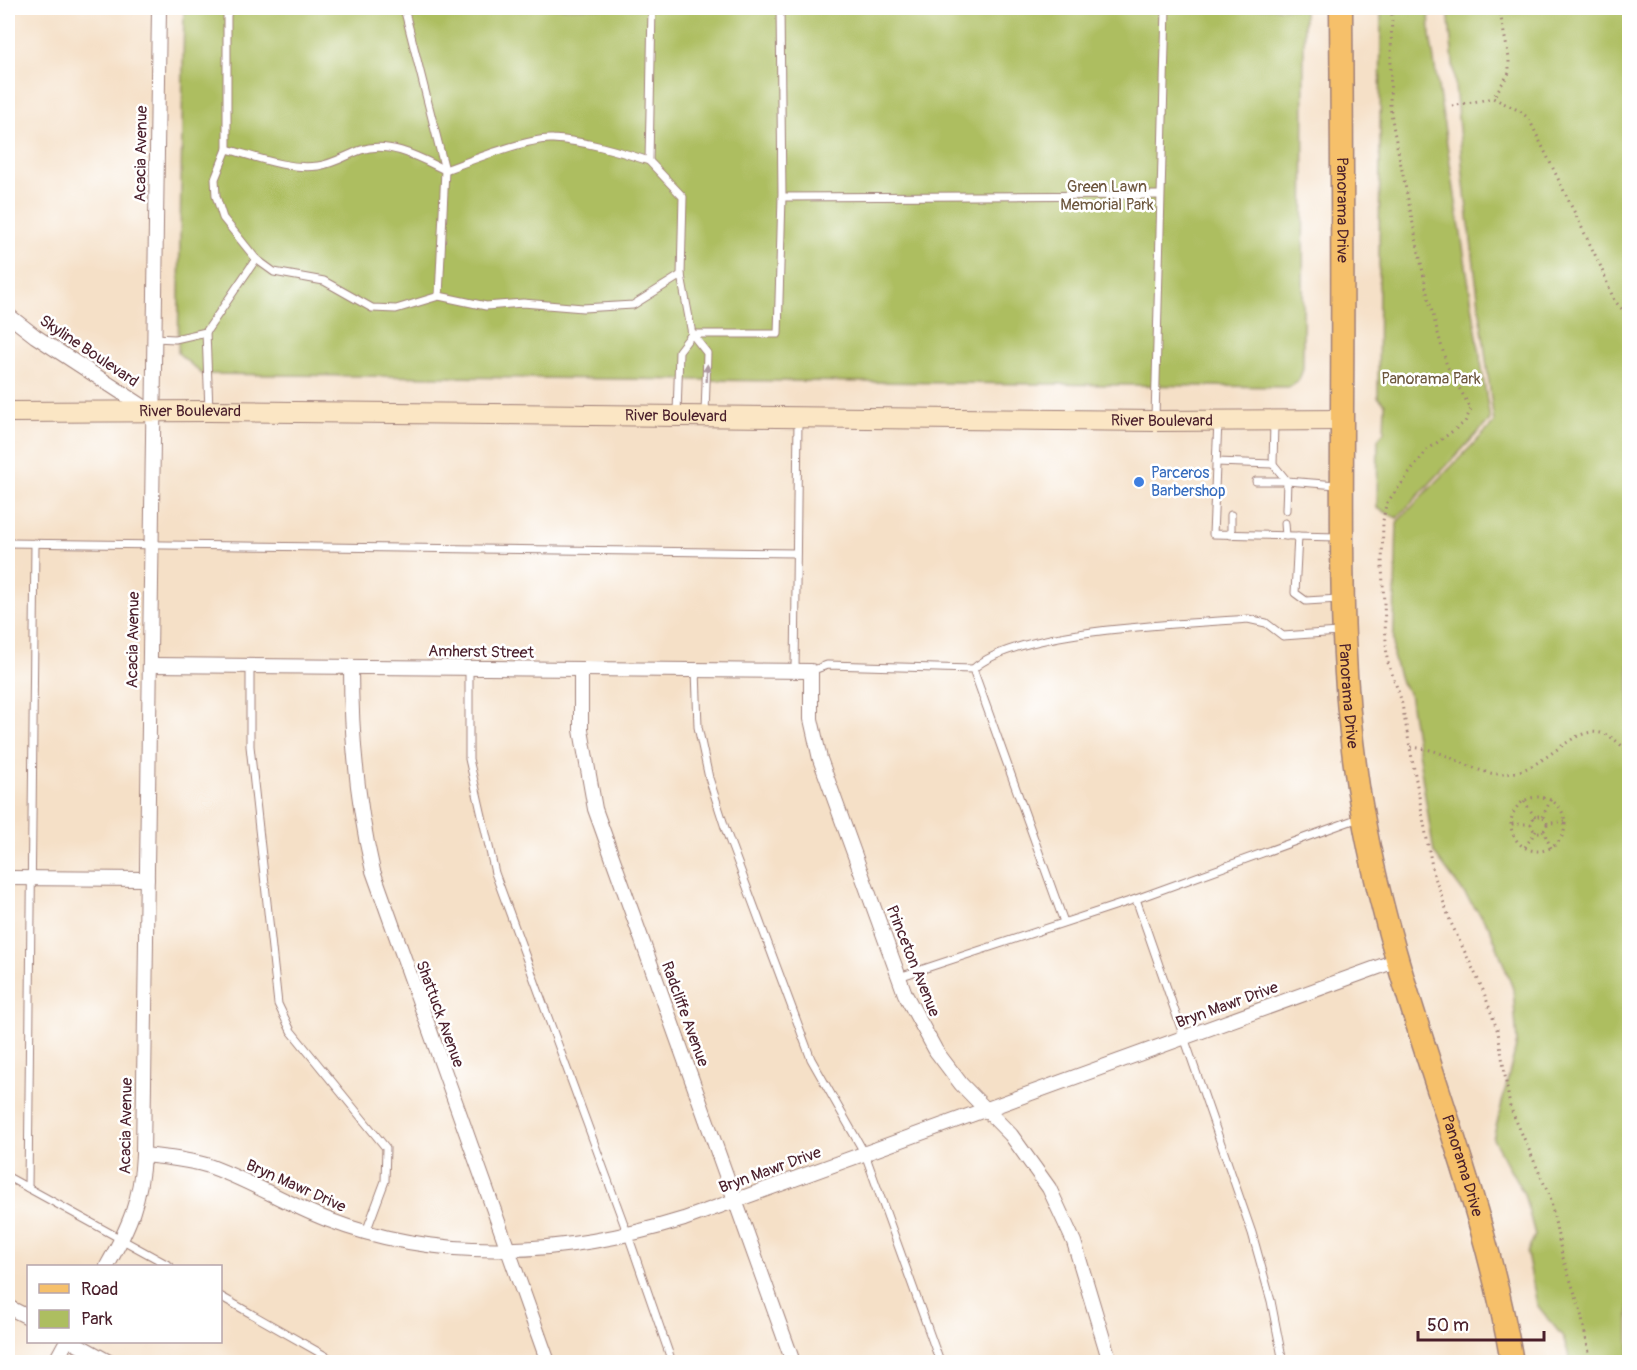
<svg xmlns="http://www.w3.org/2000/svg" width="1637" height="1370" viewBox="0 0 1637 1370" font-family="Pangolin,sans-serif">
	<rect width="100%" height="100%" fill="#fff"/>
	<filter id="ink" filterUnits="userSpaceOnUse"><feTurbulence type="fractalNoise" baseFrequency=".0167" numOctaves="2"/><feDisplacementMap in="SourceGraphic" scale="12" xChannelSelector="R" yChannelSelector="G"/><feConvolveMatrix kernelMatrix="1 2 1 2 8 2 1 2 1" color-interpolation-filters="sRGB"/></filter>
	<filter id="wash" filterUnits="userSpaceOnUse"><feTurbulence type="fractalNoise" baseFrequency=".008" numOctaves="4" result="noise"/><feDisplacementMap in="SourceGraphic" scale="24" xChannelSelector="R" yChannelSelector="G"/><feGaussianBlur stdDeviation="1.35" result="paint"/><feColorMatrix in="noise" values="0 0 0 0 0 0 0 0 0 0 0 0 0 0 0 0 0 1.4 0 .05"/><feComposite in="paint" operator="in"/></filter>
	<g filter="url(#wash)">
		<rect width="100%" height="100%" fill="#f5e0c7"/>
		<g fill="#adbe60" stroke="#7c6e46" stroke-width="1.5">
			<polygon points="184,8 1304,8 1303,369 1299,380 1289,387 202,374 178,353"/>
			<polygon points="1381,8 1429,8 1430,35 1490,420 1397,518 1377,508 1378,439 1384,432 1385,404 1378,397"/>
			<polygon points="1448,8 1629,8 1629,1362 1571,1362 1563,1337 1537,1305 1527,1253 1535,1235 1524,1194 1493,1139 1517,1042 1513,989 1490,928 1434,853 1409,693 1401,683 1393,656 1397,522 1494,423 1464,185"/>
		</g>
	</g>
	<g filter="url(#ink)">
		<g fill="none" stroke-linecap="round" stroke-linejoin="round">
			<g stroke="#a08079" stroke-width="9">
				<g id="service">
					<polyline points="230,8 227,15 227,149 215,179 216,196 223,218 256,259 274,272 324,281 372,308 396,309 439,296 486,306 523,303 583,308 633,305 681,275"/>
					<polyline points="404,8 445,170 439,296"/>
					<polyline points="652,8 649,161 683,197 681,275 692,334 707,353 705,414"/>
					<path d="M227,149C256,157 288,170 318,166C334,164 347,155 361,150C389,140 422,159 445,170C470,161 530,137 553,139C586,141 618,151 649,161"/>
					<polyline points="782,197 1160,195"/>
					<polyline points="206,332 209,410"/>
					<polyline points="692,334 778,334 782,197 780,8"/>
					<polyline points="154,338 175,339 206,332 256,259"/>
					<polyline points="677,414 679,351 692,334"/>
					<polyline points="1155,418 1166,8"/>
					<polyline points="1218,421 1213,534 1338,537"/>
					<polyline points="1216,462 1273,464 1274,423"/>
					<polyline points="1273,464 1287,481 1337,485"/>
					<polyline points="1256,481 1287,481 1286,510"/>
					<polyline points="1285,523 1286,536"/>
					<polyline points="1231,535 1231,515"/>
					<polyline points="1298,536 1295,593 1306,601 1339,599"/>
					<polyline points="8,543 796,553"/>
					<polyline points="250,666 250,746 278,1004 291,1031 386,1148 385,1181 366,1232"/>
					<polyline points="469,668 469,759 495,873 628,1235 672,1362"/>
					<path d="M973,669C1018,628 1184,624 1248,619L1266,623L1283,636L1339,632"/>
					<polyline points="696,670 698,727 709,778 726,831 811,1059 865,1154 940,1362"/>
					<polyline points="795,671 798,420"/>
					<polyline points="811,671 827,665 973,669 1064,922"/>
					<polyline points="1136,899 1252,1233 1271,1301 1283,1362"/>
					<polyline points="899,977 1136,899 1359,818"/>
					<polyline points="8,1177 170,1266"/>
					<polyline points="28,1188 35,543"/>
					<polyline points="220,1296 336,1362"/>
				</g>
			</g>
			<g stroke="#a08079" stroke-width="16">
				<g id="minor">
					<polyline points="8,315 35,336 150,411"/>
					<polyline points="150,665 811,671 811,719 820,759 905,994 936,1051 961,1084 1011,1135 1049,1188 1074,1242 1110,1362"/>
					<path d="M351,667C351,737 357,803 373,871L548,1362"/>
					<polyline points="581,669 581,730 595,809 793,1362"/>
					<polyline points="8,878 147,879"/>
					<path d="M143,1155C164,1157 185,1159 206,1165C247,1179 285,1203 326,1219C442,1264 568,1255 684,1219L1395,961"/>
					<path d="M107,1266C129,1227 141,1200 143,1155L159,8"/>
					<polyline points="8,1307 28,1317"/>
					<polyline points="73,1342 109,1362"/>
					<polyline points="55,1362 66,1342"/>
				</g>
			</g>
			<g stroke="#a08079" stroke-width="22">
				<g id="secondary">
					<path id="s1" d="M8,412L209,411L1155,421L1342,420"/>
				</g>
			</g>
			<g stroke="#a08079" stroke-width="25">
				<g id="primary">
					<path id="s2" d="M1341,8C1342,141 1343,275 1342,409C1342,546 1338,681 1363,816C1396,1004 1480,1173 1512,1362"/>
				</g>
			</g>
			<g stroke="#a08079" stroke-width="3" stroke-dasharray="1.5 4.5" stroke-linecap="butt">
				<polyline points="1392,8 1390,106 1394,131 1428,297 1447,366 1471,409 1465,422 1427,450 1386,504 1383,521 1382,566 1387,660 1401,699 1433,872 1451,923 1483,990 1498,1032 1510,1107 1550,1197 1562,1255 1580,1309 1591,1362"/>
				<polyline points="1499,8 1509,58 1509,73 1493,98 1520,111 1529,119 1600,265 1614,300 1630,318"/>
				<polyline points="1452,106 1493,98"/>
				<path d="M1411,747C1419,748 1427,749 1434,751C1457,758 1479,775 1503,774C1557,772 1582,695 1630,755"/>
				<circle cx="1538" cy="824" r="27"/>
				<polyline points="1524,801 1535,817"/>
				<circle cx="1539" cy="824" r="8"/>
				<polyline points="1542,817 1551,800"/>
				<polyline points="1512,824 1531,824"/>
				<polyline points="1546,824 1565,821"/>
				<polyline points="1543,830 1551,848"/>
				<polyline points="1525,847 1536,831"/>
			</g>
			<use href="#service" stroke="#fff" stroke-width="7"/>
			<use href="#minor" stroke="#fff" stroke-width="14"/>
			<use href="#secondary" stroke="#fbe6c4" stroke-width="20"/>
			<use href="#primary" stroke="#f6c06b" stroke-width="22"/>
		</g>
		<defs><path id="oneway-solid" d="M-6-.8H1V-3.2L6.5 0L1 3.2V.8H-6Z" transform="scale(1.5)"/></defs>
		<use fill="#ae9aa0" href="#oneway-solid" transform="translate(707 373) rotate(-88)"/>
	</g>
	<circle fill="#3f7fe0" stroke="#fff" stroke-width="2" cx="1139" cy="482" r="6"/>
	<g text-anchor="middle" dominant-baseline="central" stroke-width="5" stroke-linejoin="round" paint-order="stroke">
		<g font-size="16" fill="#4a1f2b" stroke="#fff">
			<text transform="translate(141 154) rotate(-89)">Acacia Avenue</text>
			<text stroke="none"><textPath href="#s2" startOffset="202">Panorama Drive</textPath></text>
			<text transform="translate(89 351) rotate(34)">Skyline Boulevard</text>
			<text stroke="none"><textPath href="#s1" startOffset="182">River Boulevard</textPath></text>
			<text stroke="none"><textPath href="#s1" startOffset="668">River Boulevard</textPath></text>
			<text stroke="none"><textPath href="#s1" startOffset="1154">River Boulevard</textPath></text>
			<text transform="translate(133 640) rotate(-89)">Acacia Avenue</text>
			<text transform="translate(481 652) rotate(1)">Amherst Street</text>
			<text stroke="none"><textPath href="#s2" startOffset="688">Panorama Drive</textPath></text>
			<text transform="translate(913 961) rotate(68)">Princeton Avenue</text>
			<text transform="translate(1227 1005) rotate(-20)">Bryn Mawr Drive</text>
			<text transform="translate(440 1014) rotate(70)">Shattuck Avenue</text>
			<text transform="translate(685 1014) rotate(70)">Radcliffe Avenue</text>
			<text transform="translate(126 1126) rotate(-89)">Acacia Avenue</text>
			<text stroke="none"><textPath href="#s2" startOffset="1173">Panorama Drive</textPath></text>
			<text transform="translate(770 1170) rotate(-20)">Bryn Mawr Drive</text>
			<text transform="translate(296 1186) rotate(24)">Bryn Mawr Drive</text>
		</g>
		<g font-size="16" fill="#6d573e" stroke="#fff">
			<text x="1107" y="187">Green Lawn<tspan x="1107" dy="18">Memorial Park</tspan></text>
			<text x="1431" y="379">Panorama Park</text>
		</g>
		<g font-size="16" fill="#366cbe" stroke="#fff" text-anchor="start">
			<text x="1151" y="473">Parceros<tspan x="1151" dy="18">Barbershop</tspan></text>
		</g>
	</g>
	<rect width="1637" height="1370" fill="none" stroke="#fff" stroke-width="30"/>
	<rect x="27" y="1265" width="195" height="78" fill="#ffffff" stroke="#b7a5aa" stroke-width="1.5"/>
	<rect x="39" y="1284" width="30" height="9" fill="#f6c06b" stroke="#b7a5aa" stroke-width="1.5"/>
	<text x="81" y="1295" font-size="18" fill="#4a1f2b">Road</text>
	<rect x="39" y="1310" width="30" height="18" fill="#adbe60" stroke="#b7a5aa" stroke-width="1.5"/>
	<text x="81" y="1325" font-size="18" fill="#4a1f2b">Park</text>
	<path d="M1418 1331v9h126v-9" fill="none" stroke="#4a1f2b" stroke-width="3"/>
	<text x="1427" y="1331" font-size="18" fill="#4a1f2b" stroke="#ffffff" stroke-width="4.5" paint-order="stroke">50 m</text>
</svg>
